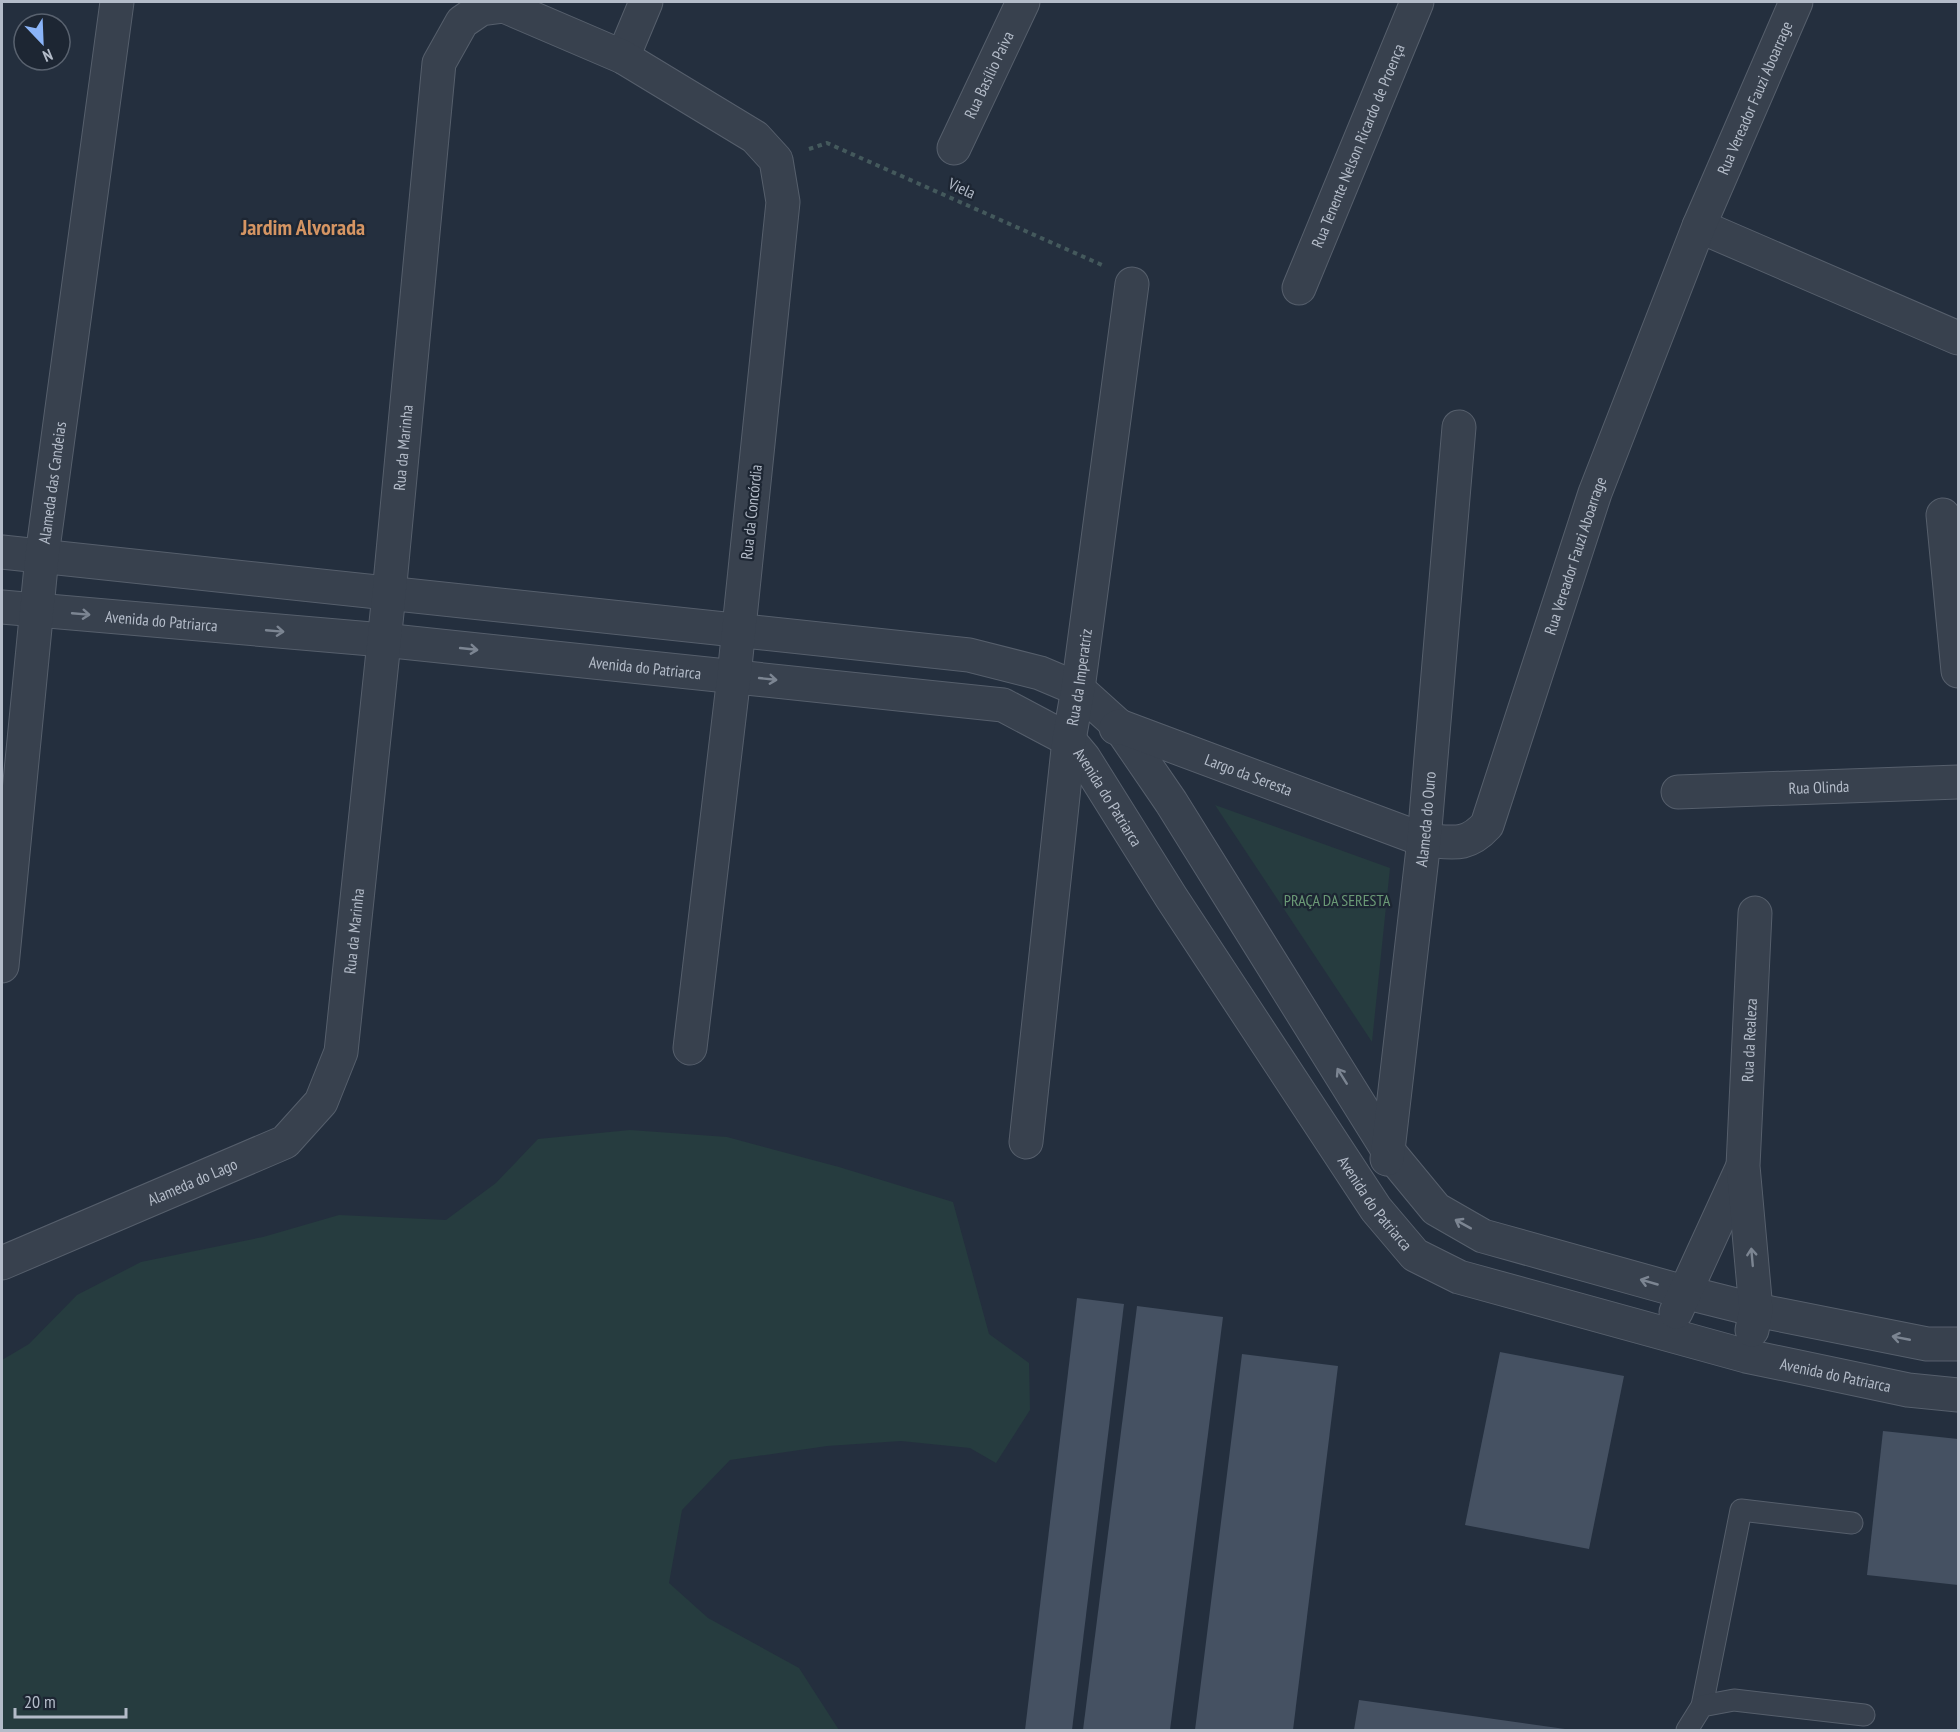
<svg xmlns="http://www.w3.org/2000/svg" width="1960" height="1732" viewBox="0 0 1960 1732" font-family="'PT Sans Narrow',sans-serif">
	<rect width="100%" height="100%" fill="#242f3e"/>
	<g fill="#263c3f">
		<polygon points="1215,805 1390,868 1372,1042"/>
		<polygon points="630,1130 727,1137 839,1167 953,1202 989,1334 1029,1363 1030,1410 996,1463 970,1448 901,1441 827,1446 730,1460 682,1510 669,1583 708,1618 799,1668 839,1730 2,1730 2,1360 29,1344 77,1295 141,1262 263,1237 339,1215 446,1220 496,1183 538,1139"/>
	</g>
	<g fill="#455162">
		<polygon points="1077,1298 1124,1304 1072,1730 1025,1730"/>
		<polygon points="1137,1306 1223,1317 1170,1730 1083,1730"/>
		<polygon points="1500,1352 1624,1376 1589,1549 1465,1525"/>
		<polygon points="1242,1354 1338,1366 1293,1730 1195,1730"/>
		<polygon points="1883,1431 1958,1439 1958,1585 1867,1575"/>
		<polygon points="1359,1700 1565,1729 1565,1730 1354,1730"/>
	</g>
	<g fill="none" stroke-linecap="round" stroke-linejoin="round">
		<g stroke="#565f6c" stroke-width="23">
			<g id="service">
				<polyline points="1702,1706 1741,1510 1852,1523"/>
				<polyline points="1687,1730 1702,1706 1734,1700 1864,1715"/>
			</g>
		</g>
		<g stroke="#565f6c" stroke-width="35">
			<g id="minor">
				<polyline points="623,57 646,2"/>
				<path id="s1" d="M954,148L1023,2"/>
				<polyline points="1699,226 1958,338"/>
				<path id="s2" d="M1299,288L1417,2"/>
				<polyline points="1943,515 1958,671"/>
				<polyline points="2,552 969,655 1040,673 1078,689 1119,726 1171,802 1389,1152 1436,1209 1483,1236 1684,1292 1756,1310 1927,1344 1958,1344"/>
				<path id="s3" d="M2,607L383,640L1003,705L1069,740L1084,758L1171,897L1376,1209L1415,1255L1459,1277L1746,1356L1908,1390L1958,1395"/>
				<path id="s4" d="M1116,728L1119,726L1424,840C1452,842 1466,848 1487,825L1595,493L1699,226L1796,2"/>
				<path id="s5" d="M1678,792L1958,782"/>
				<path id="s6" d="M2,966L42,556L117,2"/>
				<path id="s7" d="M1026,1142L1069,740L1078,689L1132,284"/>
				<path id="s8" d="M1387,1159L1424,840L1459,427"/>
				<path id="s9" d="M2,1263L285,1142L321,1102L341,1052L389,594L439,63L462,22L481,9L504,6L623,57L755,137L776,160L783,202L734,676L690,1048"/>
				<polyline points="1676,1312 1742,1168"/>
				<path id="s10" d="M1752,1330L1756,1310L1743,1166L1755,913"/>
			</g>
		</g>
		<polyline stroke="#44595c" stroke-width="4" stroke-dasharray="4.5 4.5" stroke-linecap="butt" points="809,149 827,143 1102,265"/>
		<use href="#service" stroke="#38414e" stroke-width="21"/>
		<use href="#minor" stroke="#38414e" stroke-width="33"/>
	</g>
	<defs><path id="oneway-shaft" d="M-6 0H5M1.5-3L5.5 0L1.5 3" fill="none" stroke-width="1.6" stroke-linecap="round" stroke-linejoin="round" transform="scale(1.5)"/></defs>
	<g stroke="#7c8592">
		<use href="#oneway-shaft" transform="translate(81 614) rotate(5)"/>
		<use href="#oneway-shaft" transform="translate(275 631) rotate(5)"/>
		<use href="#oneway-shaft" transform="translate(469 649) rotate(6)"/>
		<use href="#oneway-shaft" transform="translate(768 679) rotate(6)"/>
		<use href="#oneway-shaft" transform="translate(1342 1076) rotate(-122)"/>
		<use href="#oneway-shaft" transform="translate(1463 1224) rotate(-151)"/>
		<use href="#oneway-shaft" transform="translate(1752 1257) rotate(-95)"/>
		<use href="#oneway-shaft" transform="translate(1649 1282) rotate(-164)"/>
		<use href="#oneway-shaft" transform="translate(1901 1338) rotate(-169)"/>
	</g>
	<g text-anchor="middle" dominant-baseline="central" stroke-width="4.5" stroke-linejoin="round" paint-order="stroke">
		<g font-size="16" fill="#b4bcc9" stroke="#1d2633">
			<text stroke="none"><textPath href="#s1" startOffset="81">Rua Basílio Paiva</textPath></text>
			<text stroke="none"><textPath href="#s4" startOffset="1173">Rua Vereador Fauzi Aboarrage</textPath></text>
			<text stroke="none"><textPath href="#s2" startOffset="154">Rua Tenente Nelson Ricardo de Proença</textPath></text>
			<text transform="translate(962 188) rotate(24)">Viela</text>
			<text stroke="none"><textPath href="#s9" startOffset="1023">Rua da Marinha</textPath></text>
			<text stroke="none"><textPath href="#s6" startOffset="486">Alameda das Candeias</textPath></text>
			<text transform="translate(751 512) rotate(-84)">Rua da Concórdia</text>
			<text stroke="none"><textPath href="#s4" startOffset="681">Rua Vereador Fauzi Aboarrage</textPath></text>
			<text stroke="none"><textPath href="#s3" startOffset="160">Avenida do Patriarca</textPath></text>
			<text stroke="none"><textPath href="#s3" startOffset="646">Avenida do Patriarca</textPath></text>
			<text stroke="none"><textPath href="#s7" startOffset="468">Rua da Imperatriz</textPath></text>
			<text stroke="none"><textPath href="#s4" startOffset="142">Largo da Seresta</textPath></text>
			<text stroke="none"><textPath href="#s5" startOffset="141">Rua Olinda</textPath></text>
			<text stroke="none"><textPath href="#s3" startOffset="1150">Avenida do Patriarca</textPath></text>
			<text stroke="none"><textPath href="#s8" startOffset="342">Alameda do Ouro</textPath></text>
			<text stroke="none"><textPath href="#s9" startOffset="537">Rua da Marinha</textPath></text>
			<text stroke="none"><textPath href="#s10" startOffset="291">Rua da Realeza</textPath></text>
			<text stroke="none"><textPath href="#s9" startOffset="207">Alameda do Lago</textPath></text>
			<text stroke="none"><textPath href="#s3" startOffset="1636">Avenida do Patriarca</textPath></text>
			<text stroke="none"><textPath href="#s3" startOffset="2140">Avenida do Patriarca</textPath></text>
		</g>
		<g font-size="16" fill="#6b9a76" stroke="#1d2633">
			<text x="1337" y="900">PRAÇA DA SERESTA</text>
		</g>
		<g font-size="22" font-weight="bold" fill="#d59563" stroke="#1d2633">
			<text x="303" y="227">Jardim Alvorada</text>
		</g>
	</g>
	<rect width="1960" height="1732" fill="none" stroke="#b4bcc9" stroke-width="6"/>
	<g transform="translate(42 42) rotate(157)"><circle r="28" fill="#1d2633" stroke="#59626f" stroke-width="1.5"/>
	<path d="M0-4.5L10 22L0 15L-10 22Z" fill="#8ab4f8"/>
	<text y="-9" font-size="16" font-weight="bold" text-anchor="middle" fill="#b4bcc9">N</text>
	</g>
	<path d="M15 1708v9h111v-9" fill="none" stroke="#b4bcc9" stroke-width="3"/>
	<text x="24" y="1708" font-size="18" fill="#b4bcc9" stroke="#1d2633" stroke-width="4.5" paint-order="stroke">20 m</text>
</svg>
